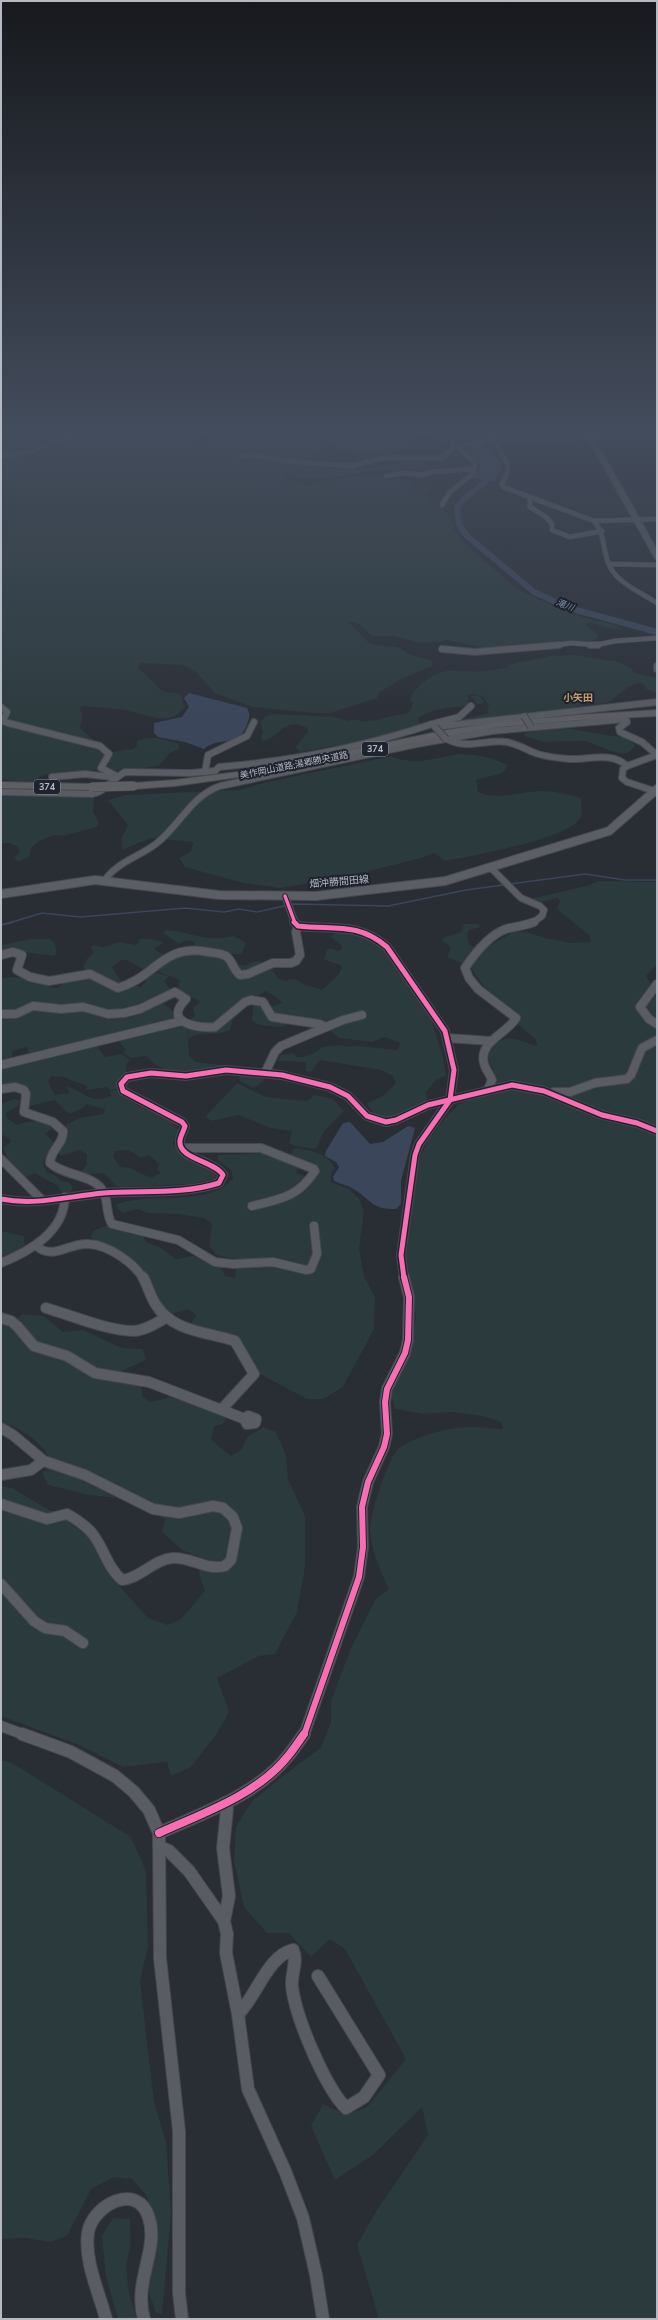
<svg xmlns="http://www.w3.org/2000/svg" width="658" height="2320" viewBox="0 0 658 2320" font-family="'Nunito Sans','Noto Sans JP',sans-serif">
	<rect width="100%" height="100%" fill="#292d34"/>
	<g fill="#2b3a3c" fill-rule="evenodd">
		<path d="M1,429H192L187,432L197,436L192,444L194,449L192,453L194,454L202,451L203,446L209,441L208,436L222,437L255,429H324L321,433L330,429H395L412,438L413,446C393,457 354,455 333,449L337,446L331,443L321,448L322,450L304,460L327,469H361L402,463L399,461L382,460L417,459L431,469L381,470L318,479L296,477L287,472L284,473L285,479L282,481H292L307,486L320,482L358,476L402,479L409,482L410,487C414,491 418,491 424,489L423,486L430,489L425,495L449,515L454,530L463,542L517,589L555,607L581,617L615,625L621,629L610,628L590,622L585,625L596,633L598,638L587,643L507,645L487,648L447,640L440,642L421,643L394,636H372L358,623L347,621L368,642L376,645L398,647L410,655L431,660L433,663L432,666L403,678L378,693L377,698L330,713H314L253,707L215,693L195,671L183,665L141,663L138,668L159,688L165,692L181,694L184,707L178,714L170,718H156L126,710L85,706L79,707L83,715L80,727C83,733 105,747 112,752L133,749L137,746V741C152,734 164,740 179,744V748L169,754L159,766L113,772L96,770L71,774H46L39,777L37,782L1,780Z"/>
		<path d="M572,655L620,662L632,669L634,673L657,678V693L646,689L643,683C629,683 620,694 610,701C603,705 592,703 585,704C578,705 572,708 566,710L448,723L489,713L487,710L489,705L482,696L479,695L485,703L477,704L471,696L479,695L475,694L467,695L469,704C463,708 456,706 448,708C438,709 427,713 418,718L420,726L385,737L300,752L295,747L308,732L307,728C284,716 281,737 263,741L261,737L263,732L261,722L266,716L273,714L334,717L349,721C356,718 360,722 368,721C380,721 391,714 406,714L411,710L413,703L410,699C413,692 417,688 423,683C446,663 460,674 485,671C493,670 501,668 509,668L507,665L551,656Z"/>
		<polygon points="570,729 626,738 635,745 631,751 624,754 611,751 585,741 543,742 525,736 525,733 538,730"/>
		<path d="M459,754C477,755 493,756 508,766L502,773L476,780L478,792C500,801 520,791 542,791C556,791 568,794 581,798C581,804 583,812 581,817C571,839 470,856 445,861L434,853L421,858L350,876L280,888L243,883L185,867L179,858L191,851L193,842L151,838L122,850L121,838L128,825L108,800L125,795L240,790L259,784L391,756C413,766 436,758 459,754Z"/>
		<polygon points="1,794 90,796 94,798 93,812 99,822 97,827 63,836 54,835 39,841 31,848 29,857 18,862 14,858 20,852 18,847 9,843 1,844"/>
		<path d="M598,881L657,882V964L646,976L650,983L657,984V2319H379L357,2245L377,2210L428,2135L422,2107L373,2155L335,2180L311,2126L323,2104L347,2115L367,2107L406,2059L345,1949L330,1939L311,1957L289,1933H267L244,1907L234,1861L236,1827L252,1801L297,1765L321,1748L331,1722V1701L351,1648L375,1600L389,1589C380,1571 372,1551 370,1531C369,1517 388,1457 399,1448C417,1436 445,1428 466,1427C478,1426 491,1429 503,1429L501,1422L483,1416L451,1412L424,1414L395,1409L391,1396L412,1345L416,1317L412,1286L405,1263L417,1164L428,1140L445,1118L459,1104L482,1095L500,1092C496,1086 497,1080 495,1074C491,1062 487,1066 489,1050C508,1031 514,1039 537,1046L536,1040L518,1024L520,1017L516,1011L503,1004L483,985L470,967L447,957L451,948L442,940L445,937L461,932L464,924H479L480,927L469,930L467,934L469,945L483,950L513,932L525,931L545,938L572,943L591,942L590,936L557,909L560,901L557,898L542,902L530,899L590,885Z"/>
		<path d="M166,930C193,932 203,943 234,936L246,943L241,954H232L228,958L231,963L244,966L257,961L264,962L263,966L266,969L272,970L279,979L286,981C297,976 297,982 306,985C311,987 317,988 322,990L339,974L342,966L324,959L327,950L331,948L337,951L342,949L341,945L331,937L335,933L352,932L378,942L432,1021L443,1057L446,1076L437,1079L425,1093L428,1100C411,1112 377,1129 367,1103L383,1096L396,1083L393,1076L381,1070L320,1060L311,1072L306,1071V1062L278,1061L280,1055L294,1053L297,1057H303L316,1052L322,1047L341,1045L347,1047L358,1046L398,1050L400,1043L384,1037L372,1042L339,1038L329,1030L291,1023L280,1027L260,1025L252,1021L253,1006L255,1003C266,1007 272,1008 282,1003L276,997L266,991L229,1013L233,1019L230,1030C217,1037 199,1030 188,1039V1021L195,1016L193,1008L200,1002L195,998H188L178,987L180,981C171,975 160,974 153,968L144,970L127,960H121L112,967L122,983L115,985L87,972L83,967L87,959L93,953L91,947L93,945L103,947L119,942L137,945L140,939C148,938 158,940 164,943L155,948L156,951L172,957L195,949V942L186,940L179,944L163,933Z"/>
		<polygon points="31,939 49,939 54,942 57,953 54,956 17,951 1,954 1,945"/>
		<path d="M156,973L169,976L164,981L171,990L164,1004C175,1009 175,1021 187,1027L189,1055L195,1062L256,1069L264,1077L263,1082L253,1088L240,1081L238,1074C208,1074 167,1081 146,1056L131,1058L123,1053L126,1050L114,1035L32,1057L26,1047L12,1051L13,1061L1,1063V978C13,976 41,977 49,987L58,988L63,983L85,975L114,989L132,985L141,987L146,982L145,978Z"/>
		<path d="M96,1045L105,1057L121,1054L130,1060L126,1065L127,1075L121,1080L118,1089L110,1090L107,1087L87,1090V1086L63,1077L51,1076L48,1082L55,1095L69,1093L67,1086C86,1093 89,1104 111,1096L110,1091L119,1089C134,1113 166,1109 179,1131L173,1143C182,1159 199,1164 215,1171L216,1179L189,1184L122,1187L117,1186L104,1173L86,1175L82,1170L87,1164V1154L79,1150L61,1156L58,1152L68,1136L66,1125L80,1118L103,1114L105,1109L86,1104L83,1108L69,1114L55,1100L29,1106V1091L23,1086L1,1085V1066L37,1061ZM129,1150L141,1158L149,1155L159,1164L157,1169L161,1173L151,1178L130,1168L120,1167L113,1156L115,1151Z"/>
		<polygon points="237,1083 266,1097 307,1101 315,1095 333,1099 344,1111 324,1131 316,1149 295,1146 289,1143 292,1131 270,1128 239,1115 211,1121 205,1117"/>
		<path d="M13,1099L20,1100L18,1106L6,1113L7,1118L17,1125C31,1119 40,1120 53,1128L45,1134L55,1143L43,1162L46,1172L55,1175L61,1181L68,1182L73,1187L71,1192L62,1193L58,1186L34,1173L26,1177L8,1159L3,1148L12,1141L4,1135L1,1137V1104Z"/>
		<path d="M294,1148C309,1150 328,1153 335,1168L331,1174V1182L349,1189L359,1199L364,1211L359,1249L364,1276L375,1298L374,1329L343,1387L323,1399H307L258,1373L245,1347L230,1335L190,1326L196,1315L188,1309L172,1314L160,1305L142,1271L108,1246L91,1238L93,1231L108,1225L130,1234L143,1235L146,1242L160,1247L176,1259L193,1256L220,1266L225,1276L235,1278L236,1259L216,1255L209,1246L212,1224L204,1218L177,1214L147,1213L139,1209L122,1213L115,1205C147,1191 212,1208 233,1178L231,1170L218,1161V1155L269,1153L299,1164L296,1173L311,1178L316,1177L319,1169L316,1165L290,1155Z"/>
		<polygon points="1,1231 24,1236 25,1248 1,1257"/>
		<path d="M23,1314L44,1316L63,1332L83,1330L122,1348L143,1349L146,1360L110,1376L141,1382L142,1396L150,1402L172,1397L218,1412L226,1418L223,1424L214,1426L211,1440L231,1456L241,1450L247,1437L263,1427L276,1432L286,1455L288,1479L305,1516V1567L297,1612L275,1654L259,1656L217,1678L229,1712L218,1732L191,1767L171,1776L167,1762L123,1767L79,1745L1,1716V1486L12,1488L73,1524L91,1538L108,1573L148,1618L168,1625L181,1619L205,1591L199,1573L202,1559L182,1550L162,1532L165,1519L127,1499L89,1495L48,1485L42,1473L53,1466C45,1443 23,1429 1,1422V1323L10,1324Z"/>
		<polygon points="1,1760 12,1763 131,1837 146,1871 148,1946 140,1981 154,2102 166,2142 171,2213 162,2314 156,2313 148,2289 155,2221 146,2195 132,2179 114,2177 91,2189 67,2236 51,2242 25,2238 1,2239"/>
		<polygon points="113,2218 130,2219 131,2243 126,2266 129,2294 137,2319 118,2319 106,2276 102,2236"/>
	</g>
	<g fill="#3b465b">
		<polygon points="456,429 464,429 465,437 479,447 472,435 500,461 502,469 493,481 472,478 477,473 480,465 466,448 454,439"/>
		<path d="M189,693L247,708C251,716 249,719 246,727C237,748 219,736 204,749L185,742L158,737L154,733V723L182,717L189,707L184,698Z"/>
		<path d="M350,1122L370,1144L383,1142L408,1126L415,1128L401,1181V1204L396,1209C371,1210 371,1199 352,1188C347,1185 340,1184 334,1181L333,1177L339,1167L336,1162L325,1156L326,1151L343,1123Z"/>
	</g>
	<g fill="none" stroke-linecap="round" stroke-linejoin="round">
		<polyline stroke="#3b465b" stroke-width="1.5" points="9,923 42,913 81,917 185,908 224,912 239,909 257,912 293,904 388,906 466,890 585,874 625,880 657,880"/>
		<polyline stroke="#3b465b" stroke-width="2" points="1,925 13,922"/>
		<g stroke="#3b465b" stroke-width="6">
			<polyline points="448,429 464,442"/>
			<polyline points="652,429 657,437"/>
			<path d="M491,467C491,487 465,491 457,508L459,524L466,535L534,592L569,608L657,632"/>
		</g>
		<g stroke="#45484d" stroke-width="5.5">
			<g id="minor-far4">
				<polyline points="407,429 449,439 475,462 474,473 450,492 442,505"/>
				<path d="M489,429L508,465L507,473L502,484L503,487L594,521C606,535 602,552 610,567C619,584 642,593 657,603"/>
				<polyline points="201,432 218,429"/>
				<polyline points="1,456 33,451 53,441 101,429"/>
				<polyline points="242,456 254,455 284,461 351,466 384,458 442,458"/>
				<polyline points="442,459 454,446 497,440 657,436"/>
				<polyline points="386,476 404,473 421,475 431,472 473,469"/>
				<polyline points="530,498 530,507 546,517 552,524 552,530 570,537 602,531"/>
				<polyline points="594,521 657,519"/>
				<polyline points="609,564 657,565"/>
				<polyline points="550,646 571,643 596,645 615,641 657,638"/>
			</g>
		</g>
		<g stroke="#45484d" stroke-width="8">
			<g id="minor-far3">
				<polyline points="590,645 598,645"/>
				<polyline points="442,649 475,652 559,645"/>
				<polyline points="657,666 657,669"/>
				<polyline points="471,706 459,717 432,724 435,727 657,702"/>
				<polyline points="1,707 7,712 3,721 8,723 100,746 109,754 101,768 117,776"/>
				<path d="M447,739C467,750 486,739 507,742C518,744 528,751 538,754C548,757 558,758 569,759C588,760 611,751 627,766"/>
				<polyline points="205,772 208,755 247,736 254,722"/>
				<polyline points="52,777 85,774 112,777"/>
				<polyline points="654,791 627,782 622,778 623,769 627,766 657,755"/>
				<path d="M1,792L92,794C105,792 113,778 125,772L190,773L215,771L219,767C291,761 363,747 432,724"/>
				<polyline points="492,869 521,898 540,906 544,910 542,916 532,923"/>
				<path d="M105,880C117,862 141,856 157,843C180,825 191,796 220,786L417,744L492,731L626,719L627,722L619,728L620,732L642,742L657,755"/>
				<polyline points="285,896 295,923"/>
			</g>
		</g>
		<g stroke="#45484d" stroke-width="10">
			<g id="minor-far2">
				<path d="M294,922L298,926C333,930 358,922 387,947L445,1031L454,1070L450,1100L419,1144L415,1155L401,1255L404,1278"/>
				<path d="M1,955L13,952L22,955L17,970L30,977L49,981L90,974L118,988C156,977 163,943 208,952C214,953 220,953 226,956C233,961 233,970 240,975L248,974L273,963H291L296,961L300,955L296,932L298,926"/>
				<polyline points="657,984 640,1007 649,1019 657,1024"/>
				<path d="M1,1014H16L33,1006L61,1009L83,1007L108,1014L124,1013L140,1009L175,992L186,999C162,1023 197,1028 215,1027L245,1002L251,1000L263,1002L272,1017L319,1024L326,1027"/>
				<polyline points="447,1038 491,1041"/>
				<polyline points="1,1065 182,1021"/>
				<polyline points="265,1073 275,1052 281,1046 343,1020 362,1015"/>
				<path d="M1,1089L15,1087L24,1090L26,1094L24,1112L53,1122L63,1131C64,1144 50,1150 50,1163C64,1176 93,1174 103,1191C109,1201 105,1213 112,1224L178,1240L215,1262L233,1264L273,1262L306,1270L311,1269L317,1254L314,1226"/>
				<path d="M488,1089L492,1080C490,1074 485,1069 484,1063C478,1042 508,1033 516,1018L478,989L469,978L465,968C475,953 489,935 506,929C516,926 525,926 534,922"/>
				<polyline points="554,1092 570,1092 595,1083 627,1079 631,1075 642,1048 657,1040"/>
				<path d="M182,1148H261L314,1169L315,1171C298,1197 281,1199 252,1206"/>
				<polyline points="1,1159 42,1200"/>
				<path d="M1,1199C36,1206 69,1196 104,1193C142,1190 182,1195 219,1183L223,1175C215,1161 178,1159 180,1141C180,1136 184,1131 185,1126L182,1122L123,1091L121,1084L127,1077L151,1073L186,1076L226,1070L282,1075L330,1087L348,1096L367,1116L386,1122L396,1120L428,1105L512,1085L544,1091L602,1115L637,1123L657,1131"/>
				<path d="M36,1246C54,1261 69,1242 89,1244C108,1245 133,1262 143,1278"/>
				<path d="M1,1263C30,1251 64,1232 65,1197"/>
			</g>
		</g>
		<g stroke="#45484d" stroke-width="12">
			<g id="minor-far1">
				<path d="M143,1277C148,1286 150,1296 156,1305C173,1332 208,1332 235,1341L254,1374L222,1409"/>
				<path d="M46,1308C70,1315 109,1331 133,1331C144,1331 157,1323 167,1317"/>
				<polyline points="1,1318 11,1321 17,1326 34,1346 67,1356 95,1373 149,1382 245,1419"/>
				<polygon points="248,1416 256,1419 255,1423 247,1424 245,1419"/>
				<path d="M1,1428L13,1435L44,1461L85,1475L153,1509L179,1513L213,1506L223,1508L233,1517L237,1528L231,1560L225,1566C206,1571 192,1557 173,1558C154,1559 141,1578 122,1580C107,1567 104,1548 92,1533C85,1525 76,1519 67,1514L47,1519L1,1504"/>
				<polyline points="1,1475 31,1470 43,1461"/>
				<polyline points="1,1584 34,1621 45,1628 65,1631 83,1643"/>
				<polyline points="1,1726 25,1735"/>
				<polyline points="304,1735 359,1577 363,1547 362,1507 368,1482 384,1447 387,1434 385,1402 387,1389 405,1353 408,1340 409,1297 404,1277"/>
			</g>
		</g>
		<g stroke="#45484d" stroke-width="14">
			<g id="minor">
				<polyline points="22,1734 71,1752 115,1776 134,1792 149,1810 159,1833 160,1958 179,2131 179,2293 182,2319"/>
				<path d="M159,1833C203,1813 257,1795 288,1756C294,1749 299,1741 304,1734"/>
				<polyline points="160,1847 169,1851 189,1871 224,1921 227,1934 226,1953 238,2014 248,2089 285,2171 303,2218 316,2275 323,2319"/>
				<polyline points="224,1921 229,1896 223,1848 227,1809 225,1803"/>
				<path d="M238,2014C255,1999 268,1955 293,1950C298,1962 291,1973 292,1986C295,2016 325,2087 346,2108L364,2097L379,2075L318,1976"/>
				<path d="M106,2319C99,2292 84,2261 88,2233C92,2205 138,2181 149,2218C159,2250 133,2282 144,2319"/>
			</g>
		</g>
		<g stroke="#474a51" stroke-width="8">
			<polyline id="major-far1" points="586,429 657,556"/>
		</g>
		<g stroke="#474a51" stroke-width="10">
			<polyline id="major" points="1,894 95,880 219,895 316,896 445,881 609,831 657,789"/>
		</g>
		<g stroke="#464950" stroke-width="2">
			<g id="highway">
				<polygon points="657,710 657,716 578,720 499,727 447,736 253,775 175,786 134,789 130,786 134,783 175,780 253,770 447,730 499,722 578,715"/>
				<polygon points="1,782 92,784 96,787 92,790 1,788"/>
			</g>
		</g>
		<use href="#minor-far4" stroke="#595c62" stroke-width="4.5"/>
		<use href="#minor-far3" stroke="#595c62" stroke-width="6"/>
		<use href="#minor-far2" stroke="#595c62" stroke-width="8"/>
		<use href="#minor-far1" stroke="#595c62" stroke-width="10"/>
		<use href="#minor" stroke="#595c62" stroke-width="12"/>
		<use href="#major-far1" stroke="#5b5e64" stroke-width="6"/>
		<use href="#major" stroke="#5b5e64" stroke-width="8"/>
		<use href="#highway" fill="#5e5f63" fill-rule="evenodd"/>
		<polyline stroke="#585b60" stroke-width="1" stroke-dasharray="2.5 2.5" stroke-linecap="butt" points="649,429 657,441"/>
		<g stroke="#45484d" stroke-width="8" stroke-linecap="butt">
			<g id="minor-bridge">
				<polyline points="524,716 531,727"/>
				<polyline points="435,727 446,739"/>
			</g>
		</g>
		<g stroke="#464950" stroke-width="10" stroke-linecap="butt">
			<polyline id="highway-bridge" points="92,787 134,786"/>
		</g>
		<use href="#minor-bridge" stroke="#595c62" stroke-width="6"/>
		<use href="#highway-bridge" stroke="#5e5f63" stroke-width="9"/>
		<g stroke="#1e232e" stroke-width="5.5">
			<polyline id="cycleway-far3" points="285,896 295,923"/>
		</g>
		<g stroke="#1e232e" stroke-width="8">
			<g id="cycleway-far2">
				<path d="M294,922L298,926C333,930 358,922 387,947L445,1031L454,1070L450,1100L419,1144L415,1155L401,1255L404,1278"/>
				<path d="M1,1199C36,1206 69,1196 104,1193C142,1190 182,1195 219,1183L223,1175C215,1161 178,1159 180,1141C180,1136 184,1131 185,1126L182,1122L123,1091L121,1084L127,1077L151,1073L186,1076L226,1070L282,1075L330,1087L348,1096L367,1116L386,1122L396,1120L428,1105L512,1085L544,1091L602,1115L637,1123L657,1131"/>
			</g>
		</g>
		<g stroke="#1e232e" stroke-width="8">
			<polyline id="cycleway-far1" points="304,1735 359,1577 363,1547 362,1507 368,1482 384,1447 387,1434 385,1402 387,1389 405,1353 408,1340 409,1297 404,1277"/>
		</g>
		<g stroke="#1e232e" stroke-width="10">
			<path id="cycleway" d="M159,1833C203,1813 257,1795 288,1756C294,1749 299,1741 304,1734"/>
		</g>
		<use href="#cycleway-far3" stroke="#f96db3" stroke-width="3.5"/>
		<use href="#cycleway-far2" stroke="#f96db3" stroke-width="5"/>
		<use href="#cycleway-far1" stroke="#f96db3" stroke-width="6"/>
		<use href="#cycleway" stroke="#f96db3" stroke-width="8"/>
	</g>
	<linearGradient id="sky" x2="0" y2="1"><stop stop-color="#17191d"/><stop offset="0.57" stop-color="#434c5c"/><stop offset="1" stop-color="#434c5c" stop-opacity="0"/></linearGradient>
	<rect width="658" height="754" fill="url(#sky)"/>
	<g text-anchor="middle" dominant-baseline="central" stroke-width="4" stroke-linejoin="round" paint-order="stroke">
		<g font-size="9" font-style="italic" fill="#7f8ea9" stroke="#1e232e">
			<text transform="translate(565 605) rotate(22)">滝川</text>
		</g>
		<g fill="#1e232e" stroke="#878c97" stroke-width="1">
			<rect x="362" y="742" width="26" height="14" rx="3"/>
			<rect x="34" y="780" width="26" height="14" rx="3"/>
		</g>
		<g font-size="9" font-weight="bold" fill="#b4b9c4">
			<text x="375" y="749">374</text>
			<text x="47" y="787">374</text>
		</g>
		<g font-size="9" fill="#b4b9c4" stroke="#1e232e">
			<text transform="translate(294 765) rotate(-11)">美作岡山道路;湯郷勝央道路</text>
		</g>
		<g font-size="10" font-weight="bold" fill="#c69b6d" stroke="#1e232e">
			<text x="578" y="698">小矢田</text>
		</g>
		<g font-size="10" fill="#b4b9c4" stroke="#1e232e">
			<text transform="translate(339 882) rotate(-5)">畑沖勝間田線</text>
		</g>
	</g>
	<rect width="658" height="2320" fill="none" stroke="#b4b9c4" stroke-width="4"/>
</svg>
